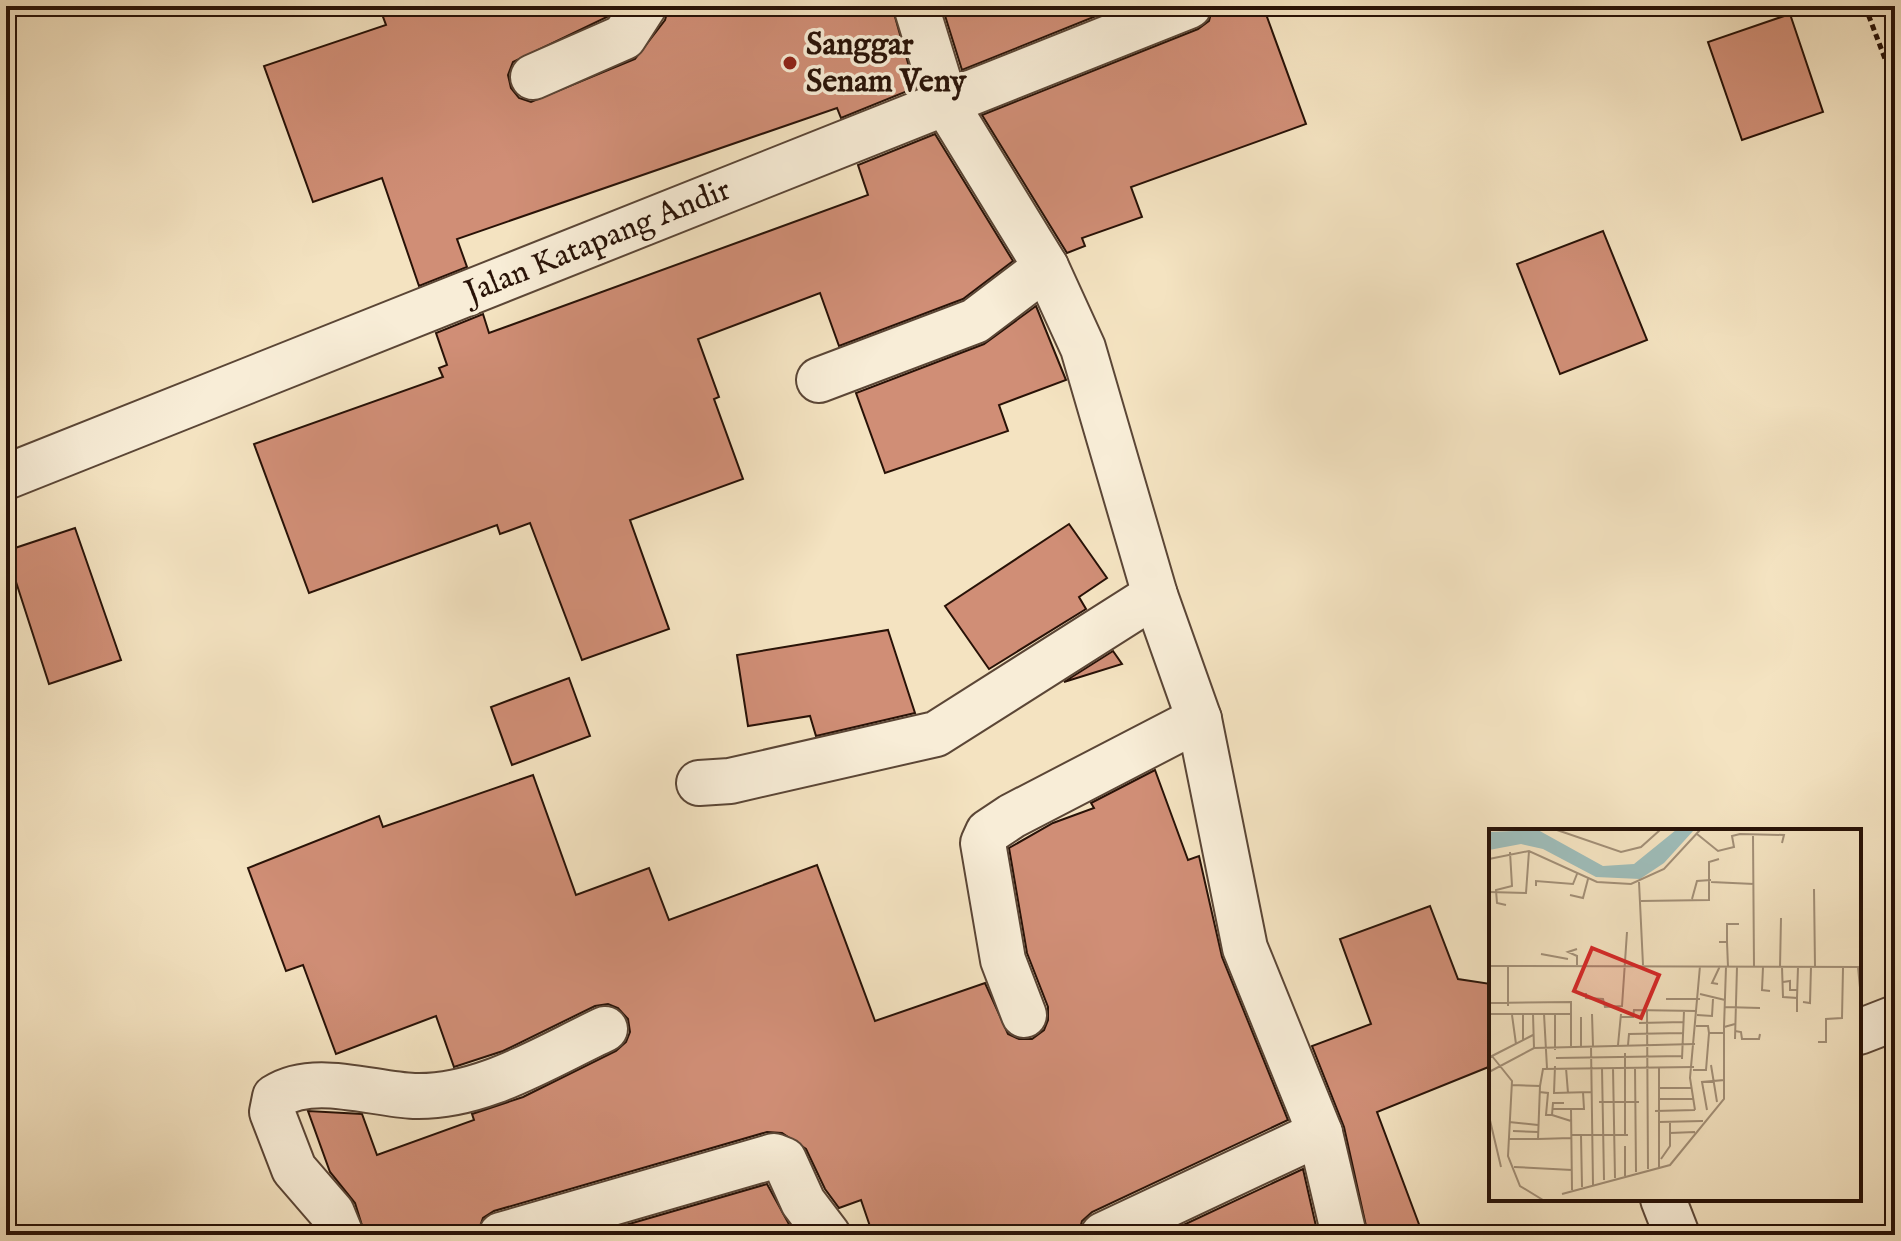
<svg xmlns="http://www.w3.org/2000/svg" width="1901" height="1241" viewBox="0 0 1901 1241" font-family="'IM FELL English',serif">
	<rect width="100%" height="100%" fill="#f4e3c1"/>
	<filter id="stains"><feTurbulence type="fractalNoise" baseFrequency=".0025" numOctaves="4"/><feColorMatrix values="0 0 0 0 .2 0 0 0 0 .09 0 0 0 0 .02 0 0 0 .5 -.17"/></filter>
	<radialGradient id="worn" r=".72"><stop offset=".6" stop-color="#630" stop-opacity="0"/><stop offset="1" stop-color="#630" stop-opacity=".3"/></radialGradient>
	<g fill="#d08e76" stroke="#281207" stroke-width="2">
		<polygon points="379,6 614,6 607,17 513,62 508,75 511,88 519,98 531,102 635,59 665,20 669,6 892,6 915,88 841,118 837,108 457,239 467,267 419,286 382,178 313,202 264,66 386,25"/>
		<polygon points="942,6 1121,6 962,70"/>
		<polygon points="1213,6 1263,6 1306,124 1131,187 1142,217 1082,238 1085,246 1067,253 982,115 1198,29 1209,21"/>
		<polygon points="1790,14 1823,112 1742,140 1708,42"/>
		<polygon points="935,134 1013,261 963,299 839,346 820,293 698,339 719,397 714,399 743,479 630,520 669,629 582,660 530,523 500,534 497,525 309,593 254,444 443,377 439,368 447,365 436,333 483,314 489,333 868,195 858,165"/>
		<polygon points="1603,231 1647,340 1560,374 1517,264"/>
		<polygon points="1036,306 1066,380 999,405 1008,431 885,473 856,393 984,344"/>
		<polygon points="1069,524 1107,578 1079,597 1086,609 989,669 945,606"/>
		<polygon points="75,528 121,660 49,684 6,551"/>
		<polygon points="888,630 915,713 816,736 810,716 748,726 737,655"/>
		<polygon points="1113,651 1122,664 1064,682"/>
		<polygon points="569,678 590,736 512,765 491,707"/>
		<polygon points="1155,770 1188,860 1199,856 1222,957 1288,1120 1092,1212 1082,1221 1078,1235 873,1235 861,1200 839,1208 825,1189 806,1149 782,1133 767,1132 494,1211 483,1218 477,1235 365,1235 355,1203 330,1172 308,1111 362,1114 377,1155 474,1120 472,1114 523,1097 616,1051 626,1042 630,1032 628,1019 618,1008 608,1004 595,1006 503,1051 454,1067 436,1016 336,1054 303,965 286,971 248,868 379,816 383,827 533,775 576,895 649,868 669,920 817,865 875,1021 985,983 1008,1034 1019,1039 1032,1039 1044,1030 1048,1020 1048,1007 1027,953 1009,848 1053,823 1094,808 1091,803"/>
		<polygon points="1430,906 1458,979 1491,984 1491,1066 1377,1112 1423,1235 1368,1235 1344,1127 1312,1046 1371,1024 1340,939"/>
		<polygon points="1303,1169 1318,1235 1162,1235"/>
		<polygon points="767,1184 790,1226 766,1235 591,1235"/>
	</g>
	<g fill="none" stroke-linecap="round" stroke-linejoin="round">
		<g stroke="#5b4636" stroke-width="48">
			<g id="minor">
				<polyline points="916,6 946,104 1046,267 1083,348 1155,595 1199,719 1245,948 1320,1133 1103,1235"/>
				<polyline points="533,77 624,37 644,6"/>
				<polyline points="819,380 975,321 1046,267"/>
				<polyline points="6,477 1189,6"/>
				<polyline points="699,783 730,781 936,734 1155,595"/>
				<polyline points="1024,1015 1003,960 983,843 988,832 1012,816 1199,719"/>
				<polyline points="1859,1032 1895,1018"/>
				<polyline points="1320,1133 1344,1235"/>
				<polyline points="1663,1199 1677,1235"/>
				<path d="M341,1235L332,1213L294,1169L272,1112L275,1097C313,1072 371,1094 414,1096C482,1098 545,1057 605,1029"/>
				<polyline points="501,1235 774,1156 784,1160 803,1202 828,1235"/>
			</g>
		</g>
		<polyline stroke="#281207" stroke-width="5" stroke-dasharray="6 4" stroke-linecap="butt" points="1865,6 1895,85"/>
		<use href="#minor" stroke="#f8edd7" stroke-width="44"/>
	</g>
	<circle fill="#8f2418" stroke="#f8edd7" stroke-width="3" cx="790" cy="63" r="8"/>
	<g text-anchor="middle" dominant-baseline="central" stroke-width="7" stroke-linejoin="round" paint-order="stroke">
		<g font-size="32" font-weight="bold" fill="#281207" stroke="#f8edd7" text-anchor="start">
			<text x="806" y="45">Sanggar<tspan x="806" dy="37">Senam Veny</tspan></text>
		</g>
		<g font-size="32" fill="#281207" stroke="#f8edd7">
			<text transform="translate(598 242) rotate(-22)">Jalan Katapang Andir</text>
		</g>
	</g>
	<g transform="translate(1489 829)">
		<rect width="372" height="372" fill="#f4e3c1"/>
		<path d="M49,1L114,37L145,35L187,1H205L175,34L151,50L107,48L54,20L32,15L0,21V3Z" fill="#9ebdba"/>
		<path fill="none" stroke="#a28f77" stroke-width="2" d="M68,1L132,23L152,18L171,1M208,5L229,22L245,18L243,7L251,5L295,6L293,14M264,7L265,138M0,30L40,22L108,53L142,55L175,40L211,1M150,53L154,136M222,53L265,55M47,57V52L84,55L88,45M325,60L326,138M0,63L37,64L40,22M81,66L94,69L99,50M203,70L208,52L222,51M152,72L220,71V33L230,30M17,76L8,74L7,61L23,57L21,23M230,113H238L239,138M238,113V95H250M52,125L79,130M88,136V127L79,123L88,120M0,137L372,138M274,138L273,161L281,162M291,138L292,89M293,138L294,168L308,169V183M369,138L372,169M294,153L301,152V161H309M229,155L223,154L231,137M97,164V169L114,170L116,178L133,177L138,103M211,165L236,171M308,169L309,138M177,170H211M314,173L321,174L322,138M1,174L82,173V217M19,177V137M235,178L271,179M158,182L159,340M1,185H82M44,185L45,219M55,185L58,239M66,185V221M103,185L104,217M23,186L27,215M34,186V211M208,186L223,187L224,170M92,188V217M132,188H144L145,181L208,182M150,194L195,193M235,198L237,138M246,202L252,203L253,210H270L271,205M220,204H235V198L246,195M246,210L248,138M329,213H337V190L353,189L354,139M129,216L132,185M139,216L140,205L194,204M102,217L104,356M136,224V306M3,227L23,252L19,327L31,357L54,371M1,228L44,206M67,229L194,227M193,230L195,182M222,236L228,273M66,237L65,264L102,263M146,238L147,343M77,239L79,264M113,239L115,351M124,239L126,349M204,241H217L220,204L219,197H207M0,243L45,219L206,215M51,257L54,240L205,238M170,259H203M50,263L59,264L57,286H63M170,270H204M110,273H150M75,274H64L63,286L82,292M64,280H95L94,263M82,280L83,361M206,281L201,249L211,137M218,281L213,253L235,251V204M166,282L206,281M0,287L12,338M20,293L49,296M170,293L214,292M24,302L49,303M181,304L206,303M82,306H139M92,306L93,358M19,310H49L51,257L23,256M49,310L82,309M136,317V347M172,330L181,317V292M25,338L83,341M170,338V238M73,365L181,336L235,270V251"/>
		<path fill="#d62828" fill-opacity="0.15" stroke="#d62828" stroke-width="4" d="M103,119L170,146L152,189L85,162Z"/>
		<rect width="372" height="372" fill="none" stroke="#281207" stroke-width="4"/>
	</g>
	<rect width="1901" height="1241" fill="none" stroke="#f4e3c1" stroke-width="32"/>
	<rect x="8" y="8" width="1885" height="1225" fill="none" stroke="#281207" stroke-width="4"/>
	<rect x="16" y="16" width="1869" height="1209" fill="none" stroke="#281207" stroke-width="2"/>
	<rect width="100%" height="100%" filter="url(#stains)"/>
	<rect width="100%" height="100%" fill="url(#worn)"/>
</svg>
